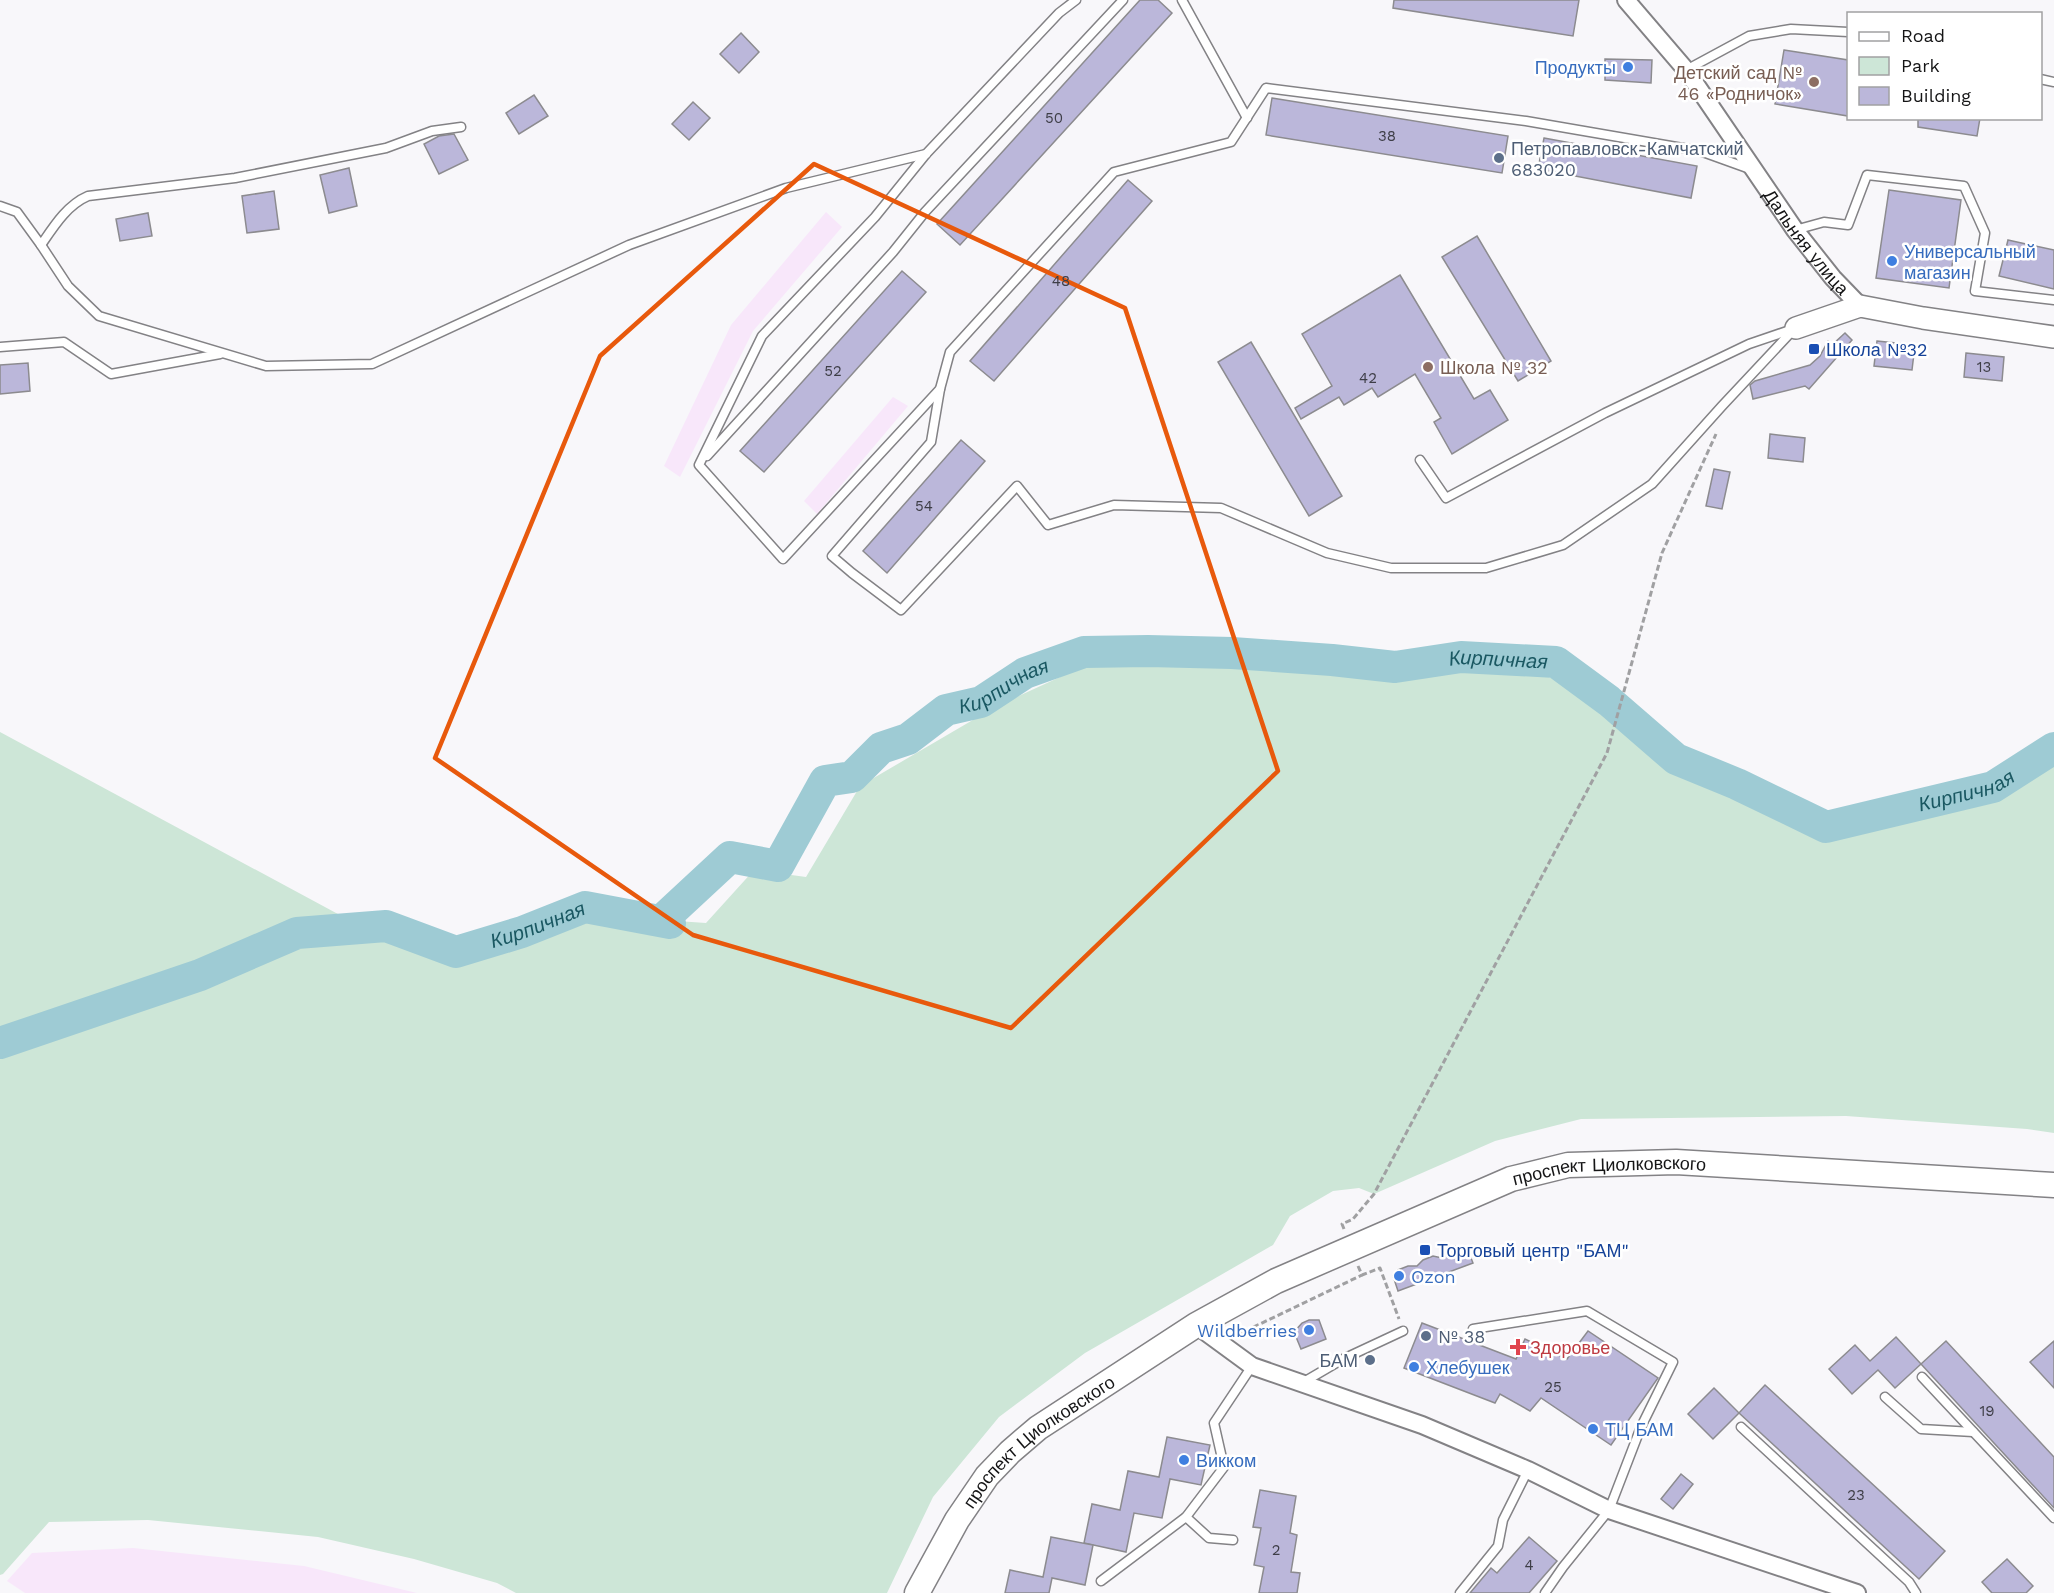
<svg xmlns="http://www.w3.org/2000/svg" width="2054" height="1593" viewBox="0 0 2054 1593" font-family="'Work Sans',sans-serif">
	<rect width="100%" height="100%" fill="#f8f7fa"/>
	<g fill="#f8e7fa">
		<polygon points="826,212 842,227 753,331 680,477 664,466 731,325"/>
		<polygon points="893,397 908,406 817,514 804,501"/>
		<polygon points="133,1548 304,1566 417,1593 25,1593 7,1581 32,1553"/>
	</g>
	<polygon fill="#cde6d7" points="1170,659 1546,676 1622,704 1696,773 1844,834 2025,782 2054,762 2054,1133 2027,1129 1846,1116 1581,1119 1495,1141 1374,1194 1359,1188 1333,1191 1290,1216 1273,1245 1085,1353 999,1417 933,1497 887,1593 516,1593 497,1583 414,1559 318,1537 148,1520 49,1522 3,1574 0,1575 0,732 362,927 422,932 471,959 532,934 590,915 706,923 754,870 806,877 860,786 995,707 1084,666"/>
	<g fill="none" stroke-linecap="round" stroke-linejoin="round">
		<path stroke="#9ecbd4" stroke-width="32" id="s1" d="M0,1043L200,975L297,933L386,926L456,952L522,932L585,907L670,923L661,921L730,857L778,866L825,781L852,777L881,748L908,739L946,710L981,702L1025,673L1084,652L1148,651L1232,653L1332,660L1395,667L1461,657L1556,662L1609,701L1676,759L1737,784L1826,827L1993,787L2054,748"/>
	</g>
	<g fill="#bbb7da" stroke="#8c8b8f" stroke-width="1.5">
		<polygon points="1140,0 1158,0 1172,13 960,245 937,224"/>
		<polygon points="1394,0 1579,0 1573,36 1393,8"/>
		<polygon points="741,33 759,52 739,73 720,54"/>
		<polygon points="1784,50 1848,60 1848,116 1775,104"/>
		<polygon points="1605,59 1652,60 1651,83 1605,80"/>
		<polygon points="534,95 548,116 519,134 506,113"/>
		<polygon points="1272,98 1508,136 1502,173 1266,135"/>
		<polygon points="693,102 710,118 689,140 672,124"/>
		<polygon points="1918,118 1980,118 1977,136 1918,127"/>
		<polygon points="454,134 468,160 439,174 424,144 439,136"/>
		<polygon points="1544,138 1697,166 1691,198 1538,169"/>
		<polygon points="349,168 357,206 329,213 320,175"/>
		<polygon points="1128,180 1152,201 994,381 970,361"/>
		<polygon points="1889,190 1961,200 1949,288 1876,278"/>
		<polygon points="274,191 279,229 247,233 242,196"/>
		<polygon points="148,213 152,236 120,241 116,219"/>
		<polygon points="1477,236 1551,361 1518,381 1442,257"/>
		<polygon points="2008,240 2054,250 2054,289 1999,276"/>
		<polygon points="902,271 926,292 764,472 740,451"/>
		<polygon points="1400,275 1474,399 1490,390 1508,420 1452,454 1434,422 1441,418 1415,374 1378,397 1372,388 1344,405 1339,397 1301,419 1295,408 1332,386 1302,334"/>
		<polygon points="1845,333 1852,340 1809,389 1805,386 1753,399 1750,385 1755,381 1810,365 1820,356 1828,341 1833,344"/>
		<polygon points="1877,341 1915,345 1912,370 1874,366"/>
		<polygon points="1251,342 1342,496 1309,516 1218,362"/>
		<polygon points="1966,353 2004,357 2002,381 1964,377"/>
		<polygon points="28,363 30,391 0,394 0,365"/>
		<polygon points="1770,434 1805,438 1803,462 1768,458"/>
		<polygon points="961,440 985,461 887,573 863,551"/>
		<polygon points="1714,469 1730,472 1722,509 1706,506"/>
		<polygon points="1456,1246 1467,1248 1473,1263 1398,1291 1393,1276 1398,1270 1408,1266 1417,1266 1423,1260 1433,1256 1442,1258 1449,1249"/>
		<polygon points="1309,1320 1319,1320 1326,1339 1301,1349 1294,1332 1302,1323"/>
		<polygon points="1422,1323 1516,1359 1525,1339 1567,1359 1588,1331 1658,1378 1611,1445 1541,1398 1530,1411 1500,1394 1495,1403 1404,1368"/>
		<polygon points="1896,1337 1921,1364 1946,1341 2054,1457 2054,1508 1921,1364 1895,1388 1878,1370 1852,1394 1829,1369 1855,1345 1870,1361"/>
		<polygon points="2054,1341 2054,1388 2030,1362"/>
		<polygon points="1765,1385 1945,1551 1919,1579 1739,1413 1713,1439 1688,1414 1714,1388 1739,1413"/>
		<polygon points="1167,1437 1210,1445 1201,1485 1170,1479 1162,1518 1134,1513 1126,1552 1084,1543 1092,1504 1120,1510 1128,1471 1159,1477"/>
		<polygon points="1681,1474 1693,1484 1673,1509 1661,1499"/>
		<polygon points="1260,1490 1296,1496 1290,1533 1297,1535 1291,1572 1300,1573 1297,1593 1259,1593 1264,1567 1254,1565 1261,1528 1253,1527"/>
		<polygon points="1051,1537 1093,1545 1085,1585 1052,1578 1049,1593 1005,1593 1010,1570 1043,1577"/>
		<polygon points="1529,1537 1557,1561 1529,1593 1470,1593 1491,1568 1497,1573"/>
		<polygon points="2007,1559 2033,1586 2026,1593 1992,1593 1982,1582"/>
	</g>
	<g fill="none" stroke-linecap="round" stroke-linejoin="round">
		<g stroke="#838285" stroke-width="11">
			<g id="service">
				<polyline points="1182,0 1247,118"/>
				<polyline points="1686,70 1749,36 1791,29 1848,32"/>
				<polyline points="2040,79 2054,82"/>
				<polyline points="1750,169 1700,151 1526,121 1266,88 1231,142 1114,172 950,352 940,389 931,442 832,556 852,573 901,610 1017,486 1048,525 1114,505 1221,508 1327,553 1391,568 1486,568 1563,545 1652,484 1722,406 1795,328"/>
				<polyline points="0,206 17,212 41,245 68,286 99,316 266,366 372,364 629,245 786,188 926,154"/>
				<polyline points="1795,230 1824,222 1848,225 1867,175 1964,186 1985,233 1975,291 2054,300"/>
				<path d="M41,245C54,226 67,205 88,196L235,178L386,148L432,131L461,127"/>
				<polyline points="0,347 64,342 111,374 220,354"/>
				<polyline points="940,389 783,559 699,465 762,336 875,217 926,154 1059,13 1076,0"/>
				<polyline points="707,456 893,252 925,212 1123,0"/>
				<polyline points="1420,460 1446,498 1605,413 1749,344 1793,329"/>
				<polyline points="1473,1329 1587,1311 1673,1362 1641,1427 1609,1510 1563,1567 1545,1593"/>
				<polyline points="1922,1377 2054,1518"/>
				<polyline points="1302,1383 1343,1359 1403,1331"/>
				<polyline points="1885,1397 1921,1429 1973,1432"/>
				<polyline points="1741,1427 1909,1582 1916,1593"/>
				<polyline points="1186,1517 1209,1538 1233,1540"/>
				<polyline points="1101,1581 1186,1517 1224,1467 1214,1423 1252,1366"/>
				<polyline points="1460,1593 1498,1546 1503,1520 1528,1470"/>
			</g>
		</g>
		<g stroke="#838285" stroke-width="20">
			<g id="minor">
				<path id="s2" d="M1626,0L1686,70L1795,230L1833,278L1860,306"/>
				<polyline points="1196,1325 1252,1366 1422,1425 1528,1470 1609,1510 1857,1593"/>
			</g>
		</g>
		<g stroke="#838285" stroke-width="24">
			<polyline id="tertiary" points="1796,328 1860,306 1923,318 2054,337"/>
		</g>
		<g stroke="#838285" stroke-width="27">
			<g id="secondary">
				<path id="s3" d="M917,1593L957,1520L987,1476L1010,1452L1038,1428L1196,1325L1276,1281L1511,1179L1568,1165L1676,1162L2054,1185"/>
			</g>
		</g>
		<g stroke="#a0a0a2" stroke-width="3" stroke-dasharray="6 3" stroke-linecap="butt">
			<polyline points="1344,1229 1342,1224 1353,1219 1374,1194 1607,753 1662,553 1716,434"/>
			<polyline points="1358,1266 1362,1275 1380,1268 1399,1319"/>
			<polyline points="1237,1335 1362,1275"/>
		</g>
		<use href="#service" stroke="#fff" stroke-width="8"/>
		<use href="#minor" stroke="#fff" stroke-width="16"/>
		<use href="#tertiary" stroke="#fff" stroke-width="21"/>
		<use href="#secondary" stroke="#fff" stroke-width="24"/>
	</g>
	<path fill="none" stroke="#e8590c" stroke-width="4.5" stroke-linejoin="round" d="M814,164L1125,308L1278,771L1011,1028L693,935L435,758L600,356Z"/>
	<g fill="#3f7fe0" stroke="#fff" stroke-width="2">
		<circle cx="1628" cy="67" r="6"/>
		<circle cx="1892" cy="261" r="6"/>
		<circle cx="1399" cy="1276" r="6"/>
		<circle cx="1309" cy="1330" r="6"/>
		<circle cx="1414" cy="1367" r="6"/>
		<circle cx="1593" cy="1429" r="6"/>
		<circle cx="1184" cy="1460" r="6"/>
	</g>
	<g fill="#8d6e63" stroke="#fff" stroke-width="2">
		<circle cx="1814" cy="82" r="6"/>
		<circle cx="1428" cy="367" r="6"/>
	</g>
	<g fill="#5c6f8a" stroke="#fff" stroke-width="2">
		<circle cx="1499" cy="158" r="6"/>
		<circle cx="1426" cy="1336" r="6"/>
		<circle cx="1370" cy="1360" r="6"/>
	</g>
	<g fill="#1a4fb4" stroke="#fff" stroke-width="2">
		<rect x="1808" y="343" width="12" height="12" rx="3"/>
		<rect x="1419" y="1244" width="12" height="12" rx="3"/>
	</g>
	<path fill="#e0444e" stroke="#fff" stroke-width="2" d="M1515 1338h6v6h6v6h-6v6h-6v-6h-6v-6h6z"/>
	<g text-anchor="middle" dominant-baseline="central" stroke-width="5" stroke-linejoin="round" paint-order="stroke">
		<g font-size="15" fill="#3e3e47">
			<text x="1054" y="118">50</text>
			<text x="1387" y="136">38</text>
			<text x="1061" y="281">48</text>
			<text x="1984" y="367">13</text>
			<text x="833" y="371">52</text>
			<text x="1368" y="378">42</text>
			<text x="924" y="506">54</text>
			<text x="1553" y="1387">25</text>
			<text x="1987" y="1411">19</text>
			<text x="1856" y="1495">23</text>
			<text x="1276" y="1550">2</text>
			<text x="1529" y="1565">4</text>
		</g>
		<g font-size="18" fill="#366cbe" stroke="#fff" text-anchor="start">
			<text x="1616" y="67" text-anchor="end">Продукты</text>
			<text x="1904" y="251">Универсальный<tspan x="1904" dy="21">магазин</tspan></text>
			<text x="1411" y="1276">Ozon</text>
			<text x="1297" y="1330" text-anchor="end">Wildberries</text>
			<text x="1426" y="1367">Хлебушек</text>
			<text x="1605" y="1429">ТЦ БАМ</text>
			<text x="1196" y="1460">Викком</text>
		</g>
		<g font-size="18" fill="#785e54" stroke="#fff" text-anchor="end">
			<text x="1802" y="72">Детский сад №<tspan x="1802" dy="21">46 «Родничок»</tspan></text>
			<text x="1440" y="367" text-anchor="start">Школа № 32</text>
		</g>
		<g font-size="18" fill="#4e5e75" stroke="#fff" text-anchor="start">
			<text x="1511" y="148">Петропавловск-Камчатский<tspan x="1511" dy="21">683020</tspan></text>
			<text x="1438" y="1336">№ 38</text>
			<text x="1358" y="1360" text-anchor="end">БАМ</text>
		</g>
		<g font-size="18" fill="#151516" stroke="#fff">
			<text stroke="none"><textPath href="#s2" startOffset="302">Дальняя улица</textPath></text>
			<text stroke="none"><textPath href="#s3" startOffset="842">проспект Циолковского</textPath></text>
			<text stroke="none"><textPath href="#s3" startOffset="198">проспект Циолковского</textPath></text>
		</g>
		<g font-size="18" fill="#164399" stroke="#fff" text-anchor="start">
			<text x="1826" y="349">Школа №32</text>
			<text x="1437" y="1250">Торговый центр "БАМ"</text>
		</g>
		<g font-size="18" fill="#be3a42" stroke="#fff" text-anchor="start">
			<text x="1530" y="1347">Здоровье</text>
		</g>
		<g font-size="20" font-style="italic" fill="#1a5862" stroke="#fff">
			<text stroke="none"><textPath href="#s1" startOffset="1665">Кирпичная</textPath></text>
			<text stroke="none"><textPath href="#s1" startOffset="1161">Кирпичная</textPath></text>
			<text stroke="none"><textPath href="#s1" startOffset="2187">Кирпичная</textPath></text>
			<text stroke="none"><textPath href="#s1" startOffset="567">Кирпичная</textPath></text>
		</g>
	</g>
	<rect x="1847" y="12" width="195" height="108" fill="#ffffff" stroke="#a1a1a2" stroke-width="1.5"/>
	<rect x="1859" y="32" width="30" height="9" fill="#ffffff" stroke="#a1a1a2" stroke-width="1.5"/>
	<text x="1901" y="42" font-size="18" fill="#151516">Road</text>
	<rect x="1859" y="57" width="30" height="18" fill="#cde6d7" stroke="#a1a1a2" stroke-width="1.5"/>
	<text x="1901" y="72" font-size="18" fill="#151516">Park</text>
	<rect x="1859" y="87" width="30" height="18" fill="#bbb7da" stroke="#a1a1a2" stroke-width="1.5"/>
	<text x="1901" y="102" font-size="18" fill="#151516">Building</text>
</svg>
